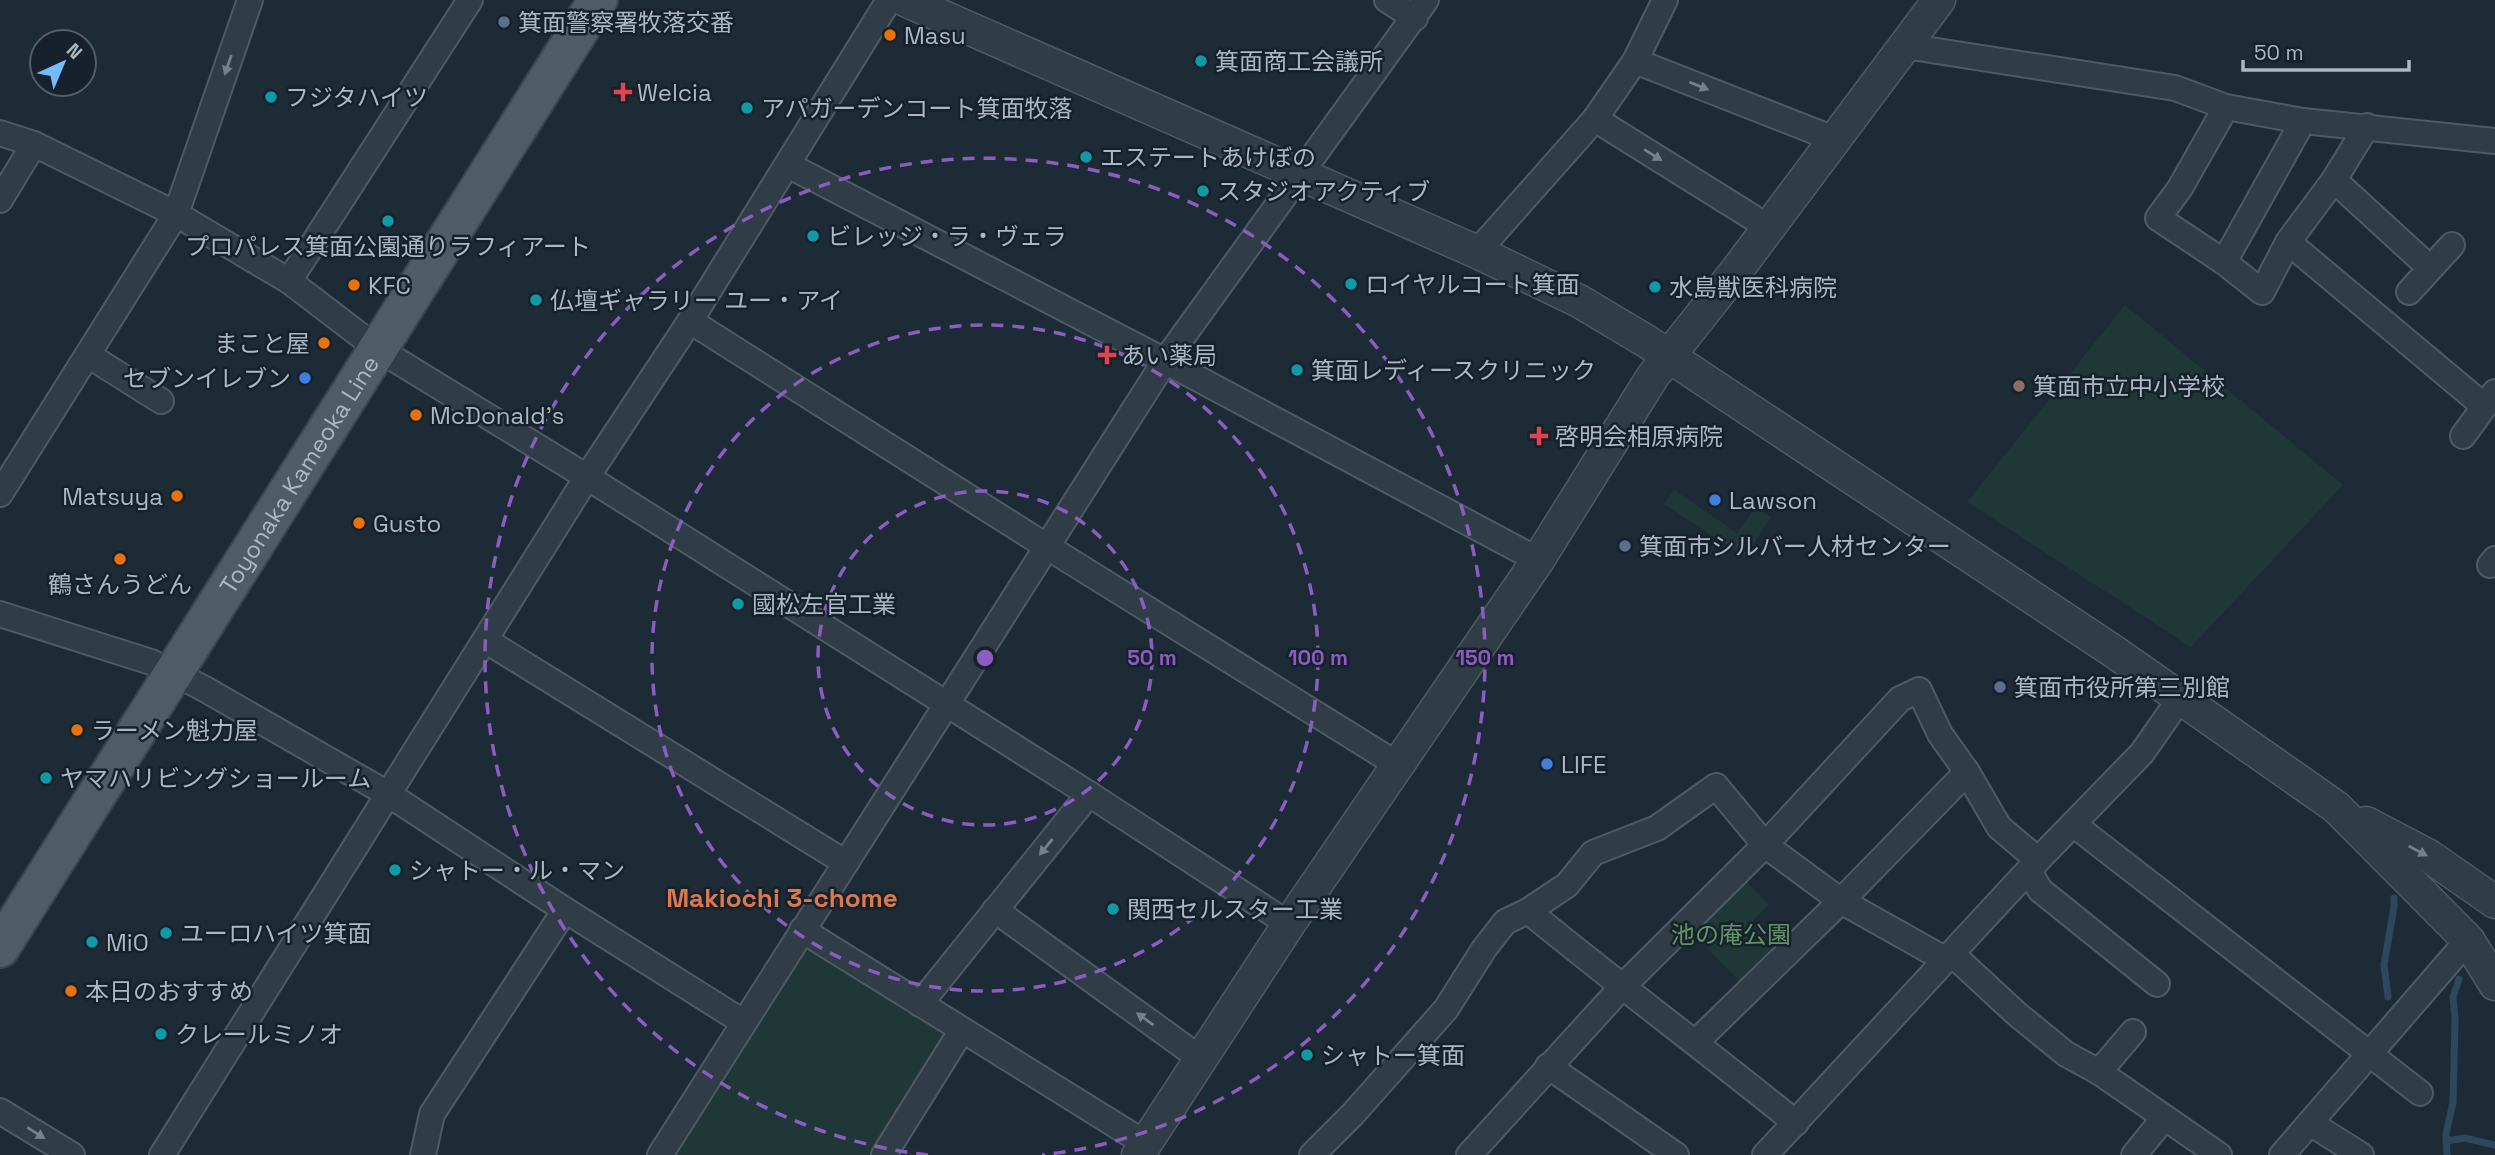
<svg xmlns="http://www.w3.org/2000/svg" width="2495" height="1155" viewBox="0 0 2495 1155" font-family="'Space Grotesk','Noto Sans JP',sans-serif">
	<rect width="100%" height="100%" fill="#1d2b36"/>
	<g fill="#1f3736">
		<polygon points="2125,305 2343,485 2191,647 1967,502"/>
		<polygon points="1674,490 1737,533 1755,508 1771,517 1745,557 1664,504"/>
		<polygon points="1746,881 1769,905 1753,921 1780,949 1743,985 1693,933"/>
		<polygon points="815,952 944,1031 944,1042 871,1155 673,1155 799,958 806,953"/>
	</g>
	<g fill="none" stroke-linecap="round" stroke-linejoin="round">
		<g stroke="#2d485c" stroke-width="7">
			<polyline points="2388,997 2384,965 2394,907 2394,898"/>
			<polyline points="2446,1141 2465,1138 2495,1145"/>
			<polyline points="2447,1155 2446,1133 2453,1103 2455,1019 2453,997 2459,979"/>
		</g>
		<g stroke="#4e5a65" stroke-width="28">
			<g id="minor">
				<polyline points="1387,0 1415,18"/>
				<polyline points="1905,46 2175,88 2226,107 2303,121 2495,141"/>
				<polyline points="1635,61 1834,139"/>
				<polyline points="2226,107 2180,188 2158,218 2224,262 2262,292 2288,242 2334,180 2367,126"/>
				<polyline points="1595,119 1768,227"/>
				<polyline points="0,133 34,144 176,214 289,281 378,349 587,477 1089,794 1289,924"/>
				<polyline points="788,165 1165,361 1538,560"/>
				<polyline points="2334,180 2430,268"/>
				<polyline points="0,200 34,144"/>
				<polyline points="2288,242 2484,406"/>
				<polyline points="1477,252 1595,119 1635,61 1665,0"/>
				<polyline points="2224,262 2303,121"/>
				<polyline points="289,281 470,0"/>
				<polyline points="2409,292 2452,245"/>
				<polyline points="690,321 1046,546 1398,765"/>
				<polyline points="88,355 161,401"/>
				<polyline points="2463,436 2495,392"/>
				<polyline points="0,494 176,214 250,0"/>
				<polyline points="2490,565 2495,559"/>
				<polyline points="0,614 151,662 203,688 388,794 565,910 743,1022"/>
				<polyline points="485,640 846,863"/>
				<polyline points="2073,824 2420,1093"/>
				<polyline points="2029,871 2040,890 2157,984"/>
				<polyline points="995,910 1201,1059"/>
				<path d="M1528,911C1616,983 1707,1051 1796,1123"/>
				<polyline points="802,930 1146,1144"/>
				<polyline points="1952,954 2018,1015 2066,1054 2099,1072 2219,1155"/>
				<polyline points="920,1004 1089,794"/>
				<polyline points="1696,1042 1841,901 1967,772"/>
				<polyline points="1548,1066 1676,1155"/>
				<polyline points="2099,1072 2133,1032"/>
				<polyline points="0,1111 72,1155"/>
				<polyline points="2310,1123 2361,1155"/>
				<polyline points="162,1155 587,477 690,321 889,0"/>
				<polyline points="423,1155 432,1114 565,910"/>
				<polyline points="660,1155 1165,361 1426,0"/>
				<polyline points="884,1155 962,1030"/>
				<polyline points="1312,1155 1353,1114 1446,1009 1484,949 1505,922 1528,911 1567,885 1593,853 1657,828 1716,786 1765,845 1841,901 1946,960"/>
				<polyline points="1469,1155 1621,988 1765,845 1900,699 1919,690 1940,734 1967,772 1999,827 2038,860"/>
				<polyline points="1765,1155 2038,860 2142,753 2181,697"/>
				<polyline points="2134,1155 2164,1118"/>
				<polyline points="2282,1155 2468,940"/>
			</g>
		</g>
		<g stroke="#4e5a65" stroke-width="35">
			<g id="tertiary">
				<polyline points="905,0 1477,252 1579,301 1646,341 2113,651 2336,807 2468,940 2495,984"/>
				<polyline points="2366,823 2429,856 2495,902"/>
				<polyline points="1138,1155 1289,924 1538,560 1653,376 1737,270 1939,0"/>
			</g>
		</g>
		<g stroke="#3a4550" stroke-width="42">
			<g id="primary">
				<path id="s1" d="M0,948L598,0"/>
			</g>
		</g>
		<use href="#minor" stroke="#303d46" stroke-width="24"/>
		<use href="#tertiary" stroke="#303d46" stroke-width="32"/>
		<use href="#primary" stroke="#4e5c67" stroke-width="38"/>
	</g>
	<defs><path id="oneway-solid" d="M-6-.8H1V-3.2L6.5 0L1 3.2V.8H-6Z" transform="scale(1.75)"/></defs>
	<g fill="#73818b">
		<use href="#oneway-solid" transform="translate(228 65) rotate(109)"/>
		<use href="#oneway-solid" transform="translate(1699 86) rotate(22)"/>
		<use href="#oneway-solid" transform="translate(1653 155) rotate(32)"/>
		<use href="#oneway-solid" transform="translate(1046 847) rotate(129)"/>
		<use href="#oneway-solid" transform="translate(2418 851) rotate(28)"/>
		<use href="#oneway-solid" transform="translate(1145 1019) rotate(-144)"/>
		<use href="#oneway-solid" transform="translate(36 1133) rotate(32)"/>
	</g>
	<g fill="none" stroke="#8b5dc1" stroke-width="3.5" stroke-dasharray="12 9">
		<circle cx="985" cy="658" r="167"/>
		<circle cx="985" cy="658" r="333"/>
		<path d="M928 1155A500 500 0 1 1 1042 1155"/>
	</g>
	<g fill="#5c6f8a" stroke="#16212b" stroke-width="2.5">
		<circle cx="504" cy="22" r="7"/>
		<circle cx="1625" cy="546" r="7"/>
		<circle cx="2000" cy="687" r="7"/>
	</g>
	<g fill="#e8710a" stroke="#16212b" stroke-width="2.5">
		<circle cx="890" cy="35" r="7"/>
		<circle cx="354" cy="285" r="7"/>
		<circle cx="324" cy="343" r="7"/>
		<circle cx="416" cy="415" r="7"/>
		<circle cx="177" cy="496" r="7"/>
		<circle cx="359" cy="523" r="7"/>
		<circle cx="120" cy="559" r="7"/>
		<circle cx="77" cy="730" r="7"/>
		<circle cx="71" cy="991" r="7"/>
	</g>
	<g fill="#0f9aa8" stroke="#16212b" stroke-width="2.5">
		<circle cx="1201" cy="61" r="7"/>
		<circle cx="271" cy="97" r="7"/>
		<circle cx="747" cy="108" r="7"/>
		<circle cx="1086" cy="157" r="7"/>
		<circle cx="1203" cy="191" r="7"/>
		<circle cx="388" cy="221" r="7"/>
		<circle cx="813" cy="236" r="7"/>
		<circle cx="1351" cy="284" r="7"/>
		<circle cx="1655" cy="287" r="7"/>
		<circle cx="536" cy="300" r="7"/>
		<circle cx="1297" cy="370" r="7"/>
		<circle cx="738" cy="604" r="7"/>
		<circle cx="46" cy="778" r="7"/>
		<circle cx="395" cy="870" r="7"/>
		<circle cx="1113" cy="909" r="7"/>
		<circle cx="166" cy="933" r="7"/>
		<circle cx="92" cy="942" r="7"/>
		<circle cx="161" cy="1034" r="7"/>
		<circle cx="1307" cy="1055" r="7"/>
	</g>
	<g fill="#e0444e" stroke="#16212b" stroke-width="2.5">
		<path d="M619.5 81.5h7v7h7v7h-7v7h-7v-7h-7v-7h7z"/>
		<path d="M1103.5 344.5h7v7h7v7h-7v7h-7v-7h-7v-7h7z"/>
		<path d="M1535.5 425.5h7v7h7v7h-7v7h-7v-7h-7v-7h7z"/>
	</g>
	<g fill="#3f7fe0" stroke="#16212b" stroke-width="2.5">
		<circle cx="305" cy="378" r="7"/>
		<circle cx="1715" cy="500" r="7"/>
		<circle cx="1547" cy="764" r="7"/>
	</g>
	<circle fill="#8d6e63" stroke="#16212b" stroke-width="2.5" cx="2019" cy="386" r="7"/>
	<g text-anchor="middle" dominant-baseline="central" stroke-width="5" stroke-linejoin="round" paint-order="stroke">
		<g font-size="24" fill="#aab8c4" stroke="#16212b" text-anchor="start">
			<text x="518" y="22">箕面警察署牧落交番</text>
			<text x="904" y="35">Masu</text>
			<text x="1215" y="61">箕面商工会議所</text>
			<text x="637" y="92">Welcia</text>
			<text x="285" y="97">フジタハイツ</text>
			<text x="761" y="108">アパガーデンコート箕面牧落</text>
			<text x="1100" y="157">エステートあけぼの</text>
			<text x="1217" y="191">スタジオアクティブ</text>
			<text x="827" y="236">ビレッジ・ラ・ヴェラ</text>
			<text x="388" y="246" text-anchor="middle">プロパレス箕面公園通りラフィアート</text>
			<text x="1365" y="284">ロイヤルコート箕面</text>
			<text x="368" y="285">KFC</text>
			<text x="1669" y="287">水島獣医科病院</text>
			<text x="550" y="300">仏壇ギャラリー ユー・アイ</text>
			<text x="310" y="343" text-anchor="end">まこと屋</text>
			<text x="1121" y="355">あい薬局</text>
			<text x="1311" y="370">箕面レディースクリニック</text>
			<text x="291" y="378" text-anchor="end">セブンイレブン</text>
			<text x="2033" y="386">箕面市立中小学校</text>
			<text x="430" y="415">McDonald's</text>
			<text x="1555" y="436">啓明会相原病院</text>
			<text x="163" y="496" text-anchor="end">Matsuya</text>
			<text x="1729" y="500">Lawson</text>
			<text x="373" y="523">Gusto</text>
			<text x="1639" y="546">箕面市シルバー人材センター</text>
			<text x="120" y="584" text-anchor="middle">鶴さんうどん</text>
			<text x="752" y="604">國松左官工業</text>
			<text x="2014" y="687">箕面市役所第三別館</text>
			<text x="91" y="730">ラーメン魁力屋</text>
			<text x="1561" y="764">LIFE</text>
			<text x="60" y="778">ヤマハリビングショールーム</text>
			<text x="409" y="870">シャトー・ル・マン</text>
			<text x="1127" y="909">関西セルスター工業</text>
			<text x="180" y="933">ユーロハイツ箕面</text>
			<text x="106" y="942">MiO</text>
			<text x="85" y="991">本日のおすすめ</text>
			<text x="175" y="1034">クレールミノオ</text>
			<text x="1321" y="1055">シャトー箕面</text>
		</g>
		<g font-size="24" fill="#aab8c4" stroke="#16212b">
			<text stroke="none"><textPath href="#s1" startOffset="560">Toyonaka Kameoka Line</textPath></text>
		</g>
		<g font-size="24" fill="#619566" stroke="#16212b">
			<text x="1731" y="934">池の庵公園</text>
		</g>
		<g font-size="26" font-weight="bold" fill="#da794f" stroke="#16212b">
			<text x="782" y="898">Makiochi 3-chome</text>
		</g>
	</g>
	<circle cx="985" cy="658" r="10" fill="#8b5dc1" stroke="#16212b" stroke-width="3.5"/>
	<g font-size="21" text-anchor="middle" font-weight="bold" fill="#8b5dc1" stroke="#16212b" stroke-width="5" stroke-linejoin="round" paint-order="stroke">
		<text x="1152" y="665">50 m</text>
		<text x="1318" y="665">100 m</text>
		<text x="1485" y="665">150 m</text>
	</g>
	<g transform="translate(63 63) rotate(44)"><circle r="33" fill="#16212b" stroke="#515d68" stroke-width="2"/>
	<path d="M0-5L12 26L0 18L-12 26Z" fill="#74bcff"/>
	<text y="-10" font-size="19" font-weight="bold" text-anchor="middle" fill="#aab8c4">N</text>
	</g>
	<path d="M2243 60v10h166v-10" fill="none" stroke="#aab8c4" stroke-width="3.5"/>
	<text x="2254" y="60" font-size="21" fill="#aab8c4" stroke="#16212b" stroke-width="5" paint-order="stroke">50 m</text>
</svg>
